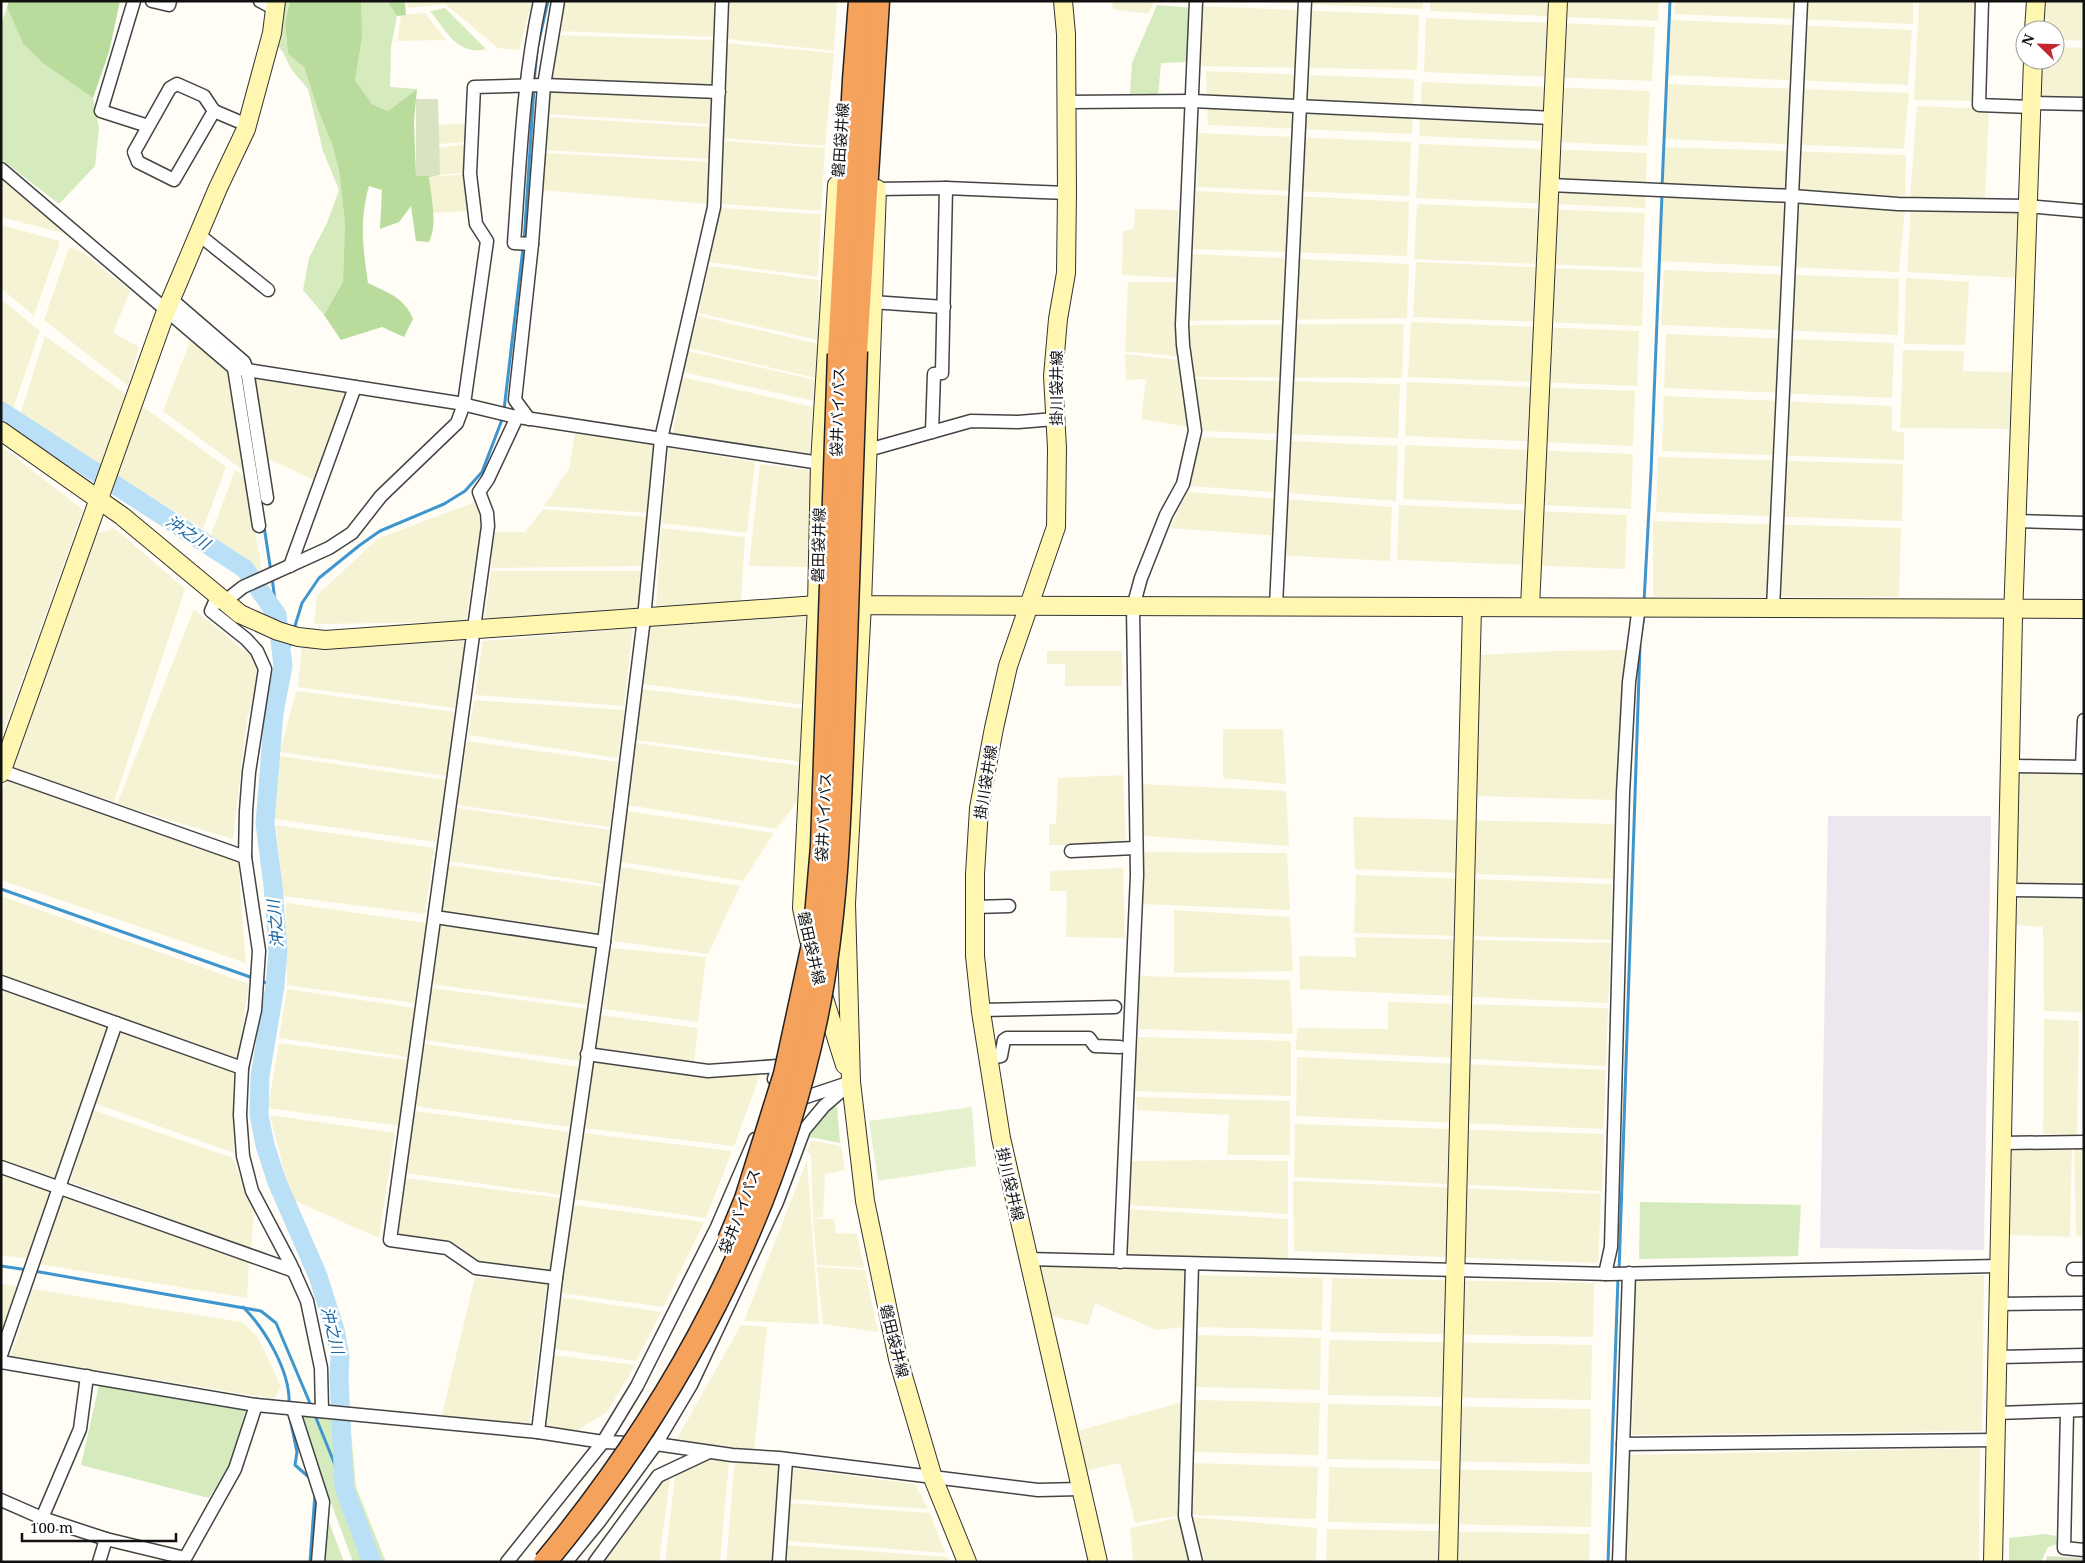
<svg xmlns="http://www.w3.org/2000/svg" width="2085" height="1563" viewBox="0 0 2085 1563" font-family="'Noto Serif','Noto Sans JP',serif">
	<rect width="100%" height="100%" fill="#fffdf5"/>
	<polygon fill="#eee6ef" points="1828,816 1991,816 1984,1250 1820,1248"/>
	<g fill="#f6f3d4">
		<polygon points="406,1 532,1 519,50 498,48 445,4 408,8"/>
		<polygon points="562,1 718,1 717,37 557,31"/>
		<polygon points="729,1 837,1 834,51 727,39"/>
		<polygon points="1112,1 1154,1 1148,14 1113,9"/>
		<polygon points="1238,1 1423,1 1423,9"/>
		<polygon points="1430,1 1659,1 1658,21 1430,11"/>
		<polygon points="1675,1 1913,1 1913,24 1674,14"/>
		<polygon points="1919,1 1978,1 1973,101 1914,100"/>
		<polygon points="2046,1 2084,1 2084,41 2055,39 2055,30 2044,30"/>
		<polygon points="1196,6 1419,15 1417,70 1194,66"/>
		<polygon points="425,13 446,40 397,41 401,15"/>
		<polygon points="1426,18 1655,27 1652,81 1424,72"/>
		<polygon points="1671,20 1912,30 1908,85 1668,75"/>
		<polygon points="556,35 716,40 715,90 549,80"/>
		<polygon points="727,43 834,53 825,146 723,138"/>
		<polygon points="2055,47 2084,48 2084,104 2040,103 2041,60 2055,60"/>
		<polygon points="1206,71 1414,79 1412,134 1208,125"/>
		<polygon points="1422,82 1650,91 1647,146 1419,136"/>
		<polygon points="1666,84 1909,93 1904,149 1664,139"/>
		<polygon points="548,91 714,95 712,124 546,114"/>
		<polygon points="1917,106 1989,109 1985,201 1910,199"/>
		<polygon points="546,117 712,127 710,159 542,150"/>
		<polygon points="472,123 472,141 439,144 438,125"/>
		<polygon points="1198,133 1411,142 1409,196 1197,187"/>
		<polygon points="723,141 825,148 821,211 721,204"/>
		<polygon points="472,143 470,172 440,175 438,148"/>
		<polygon points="1419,144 1647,153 1645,208 1416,198"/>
		<polygon points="1663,147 1906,155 1905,204 1662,190"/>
		<polygon points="543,153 711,162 708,204 540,190"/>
		<polygon points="1,174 79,237 1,217"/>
		<polygon points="470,174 472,211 432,213 428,177"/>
		<polygon points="1196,191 1409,202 1407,256 1192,249"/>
		<polygon points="1662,195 1905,208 1899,272 1659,261"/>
		<polygon points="1417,204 1645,213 1642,268 1414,259"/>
		<polygon points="1911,207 2024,209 2018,278 1907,272"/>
		<polygon points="721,208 821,214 818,277 708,262"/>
		<polygon points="1135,209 1178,210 1178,278 1122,275 1123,231 1134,229"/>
		<polygon points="1,225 60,241 34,316 1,288"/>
		<polygon points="69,247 82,252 130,291 113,333 139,347 128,386 44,320"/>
		<polygon points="1192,254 1409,264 1407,318 1190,321"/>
		<polygon points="1416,262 1644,272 1642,326 1413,317"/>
		<polygon points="709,266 819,280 818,340 698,313"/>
		<polygon points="1664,270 1899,279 1898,335 1661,325"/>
		<polygon points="1906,278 1969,282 1965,345 1904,344"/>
		<polygon points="1128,282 1177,282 1176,335 1181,357 1125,351"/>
		<polygon points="1,299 40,331 12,411 1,404"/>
		<polygon points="698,316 819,344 815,378 688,348"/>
		<polygon points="1411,322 1639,331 1637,386 1408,377"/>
		<polygon points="1404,324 1402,378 1193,377 1189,325"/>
		<polygon points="193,334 234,371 244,433 240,452 251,476 163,411"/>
		<polygon points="1666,334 1894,343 1892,398 1664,388"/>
		<polygon points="45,336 226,467 203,529 20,415"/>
		<polygon points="1903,350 1964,351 1963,371 2011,372 2010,429 1900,428"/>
		<polygon points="687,351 816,380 814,401 683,372"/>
		<polygon points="1125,354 1179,360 1188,427 1141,419 1146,379 1126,380"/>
		<polygon points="252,376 352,386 314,480 267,458"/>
		<polygon points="682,377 813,407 810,454 673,433"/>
		<polygon points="1193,379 1400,384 1398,438 1203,431"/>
		<polygon points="1407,382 1635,391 1633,446 1405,436"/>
		<polygon points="1664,396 1892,406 1892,430 1904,433 1904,460 1662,451"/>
		<polygon points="575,432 656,443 649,513 544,506 569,469"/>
		<polygon points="1202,437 1398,446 1396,501 1189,486"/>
		<polygon points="1405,445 1633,454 1631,509 1403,499"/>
		<polygon points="1,446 83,510 1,738"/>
		<polygon points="669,448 755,462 747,533 661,523"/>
		<polygon points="1658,457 1903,464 1902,521 1656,512"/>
		<polygon points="760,464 814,471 810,567 749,566"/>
		<polygon points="235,470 247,478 262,572 211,535"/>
		<polygon points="1187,492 1392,507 1390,561 1273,555 1279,536 1170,528"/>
		<polygon points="475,502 481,523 466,622 314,624 317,595 379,538"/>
		<polygon points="1399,505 1627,515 1625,569 1397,560"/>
		<polygon points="543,509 648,517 643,566 491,568 493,532 525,532"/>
		<polygon points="1653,521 1901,528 1899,597 1653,597"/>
		<polygon points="114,528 185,589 114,802 10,767 96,534"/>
		<polygon points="661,528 745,537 741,601 656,607"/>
		<polygon points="491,571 643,571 640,611 484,623"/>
		<polygon points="194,609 263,666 247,719 233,839 117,804"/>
		<polygon points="808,612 805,705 643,684 651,626"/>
		<polygon points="633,628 624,706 475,695 483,641"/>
		<polygon points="468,635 455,708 298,687 302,644"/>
		<polygon points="1628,650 1617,800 1474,796 1481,655 1556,651"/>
		<polygon points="1047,651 1122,651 1122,686 1065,686 1065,664 1047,664"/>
		<polygon points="642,689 805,709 802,762 636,740"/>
		<polygon points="296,691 455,712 447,776 280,752"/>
		<polygon points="474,700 625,710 618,758 468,735"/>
		<polygon points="1223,729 1283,729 1286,784 1223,778"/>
		<polygon points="467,741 618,762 610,827 457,805"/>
		<polygon points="636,743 802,766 802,796 776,829 628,805"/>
		<polygon points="280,756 446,780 436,842 275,819"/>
		<polygon points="2016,772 2084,773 2084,886 2014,884"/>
		<polygon points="1123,775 1126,845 1049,845 1049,824 1056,824 1058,778"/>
		<polygon points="7,778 238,860 246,963 1,880 1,794"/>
		<polygon points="1140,784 1286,791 1289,846 1143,836"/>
		<polygon points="457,808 610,830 604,884 450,861"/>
		<polygon points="627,811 774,833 743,881 621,862"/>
		<polygon points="1353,817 1614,824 1613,879 1355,869"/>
		<polygon points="276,825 434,848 425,914 283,896"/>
		<polygon points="1139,852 1287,853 1290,910 1139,904"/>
		<polygon points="448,865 604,887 598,934 440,915"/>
		<polygon points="621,867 740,886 708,954 613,941"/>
		<polygon points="1123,868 1125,938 1066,937 1067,891 1050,891 1050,871"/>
		<polygon points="1356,875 1612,884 1611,940 1354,933"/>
		<polygon points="1,896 249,984 238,1059 1,976"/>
		<polygon points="2014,896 2084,899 2084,1012 2044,1011 2043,927 2015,925"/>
		<polygon points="286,903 427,923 414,1003 287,985"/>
		<polygon points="1174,910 1290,917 1293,971 1174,973"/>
		<polygon points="440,924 596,946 590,1005 431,984"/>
		<polygon points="1355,937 1611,943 1608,1003 1300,989 1299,956 1356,957"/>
		<polygon points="611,948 706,957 698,1022 603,1009"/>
		<polygon points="1137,976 1290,980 1293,1034 1139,1029"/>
		<polygon points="1,988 110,1026 56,1179 1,1160"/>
		<polygon points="431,988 588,1009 580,1061 424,1040"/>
		<polygon points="287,989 415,1008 408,1057 279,1038"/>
		<polygon points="1388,1002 1608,1008 1606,1066 1296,1050 1297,1028 1388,1029"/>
		<polygon points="600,1015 698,1028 693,1069 761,1072 734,1146 584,1128"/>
		<polygon points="2044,1019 2079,1021 2077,1135 2043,1134"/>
		<polygon points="120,1031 233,1072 234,1153 94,1103"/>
		<polygon points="1138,1037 1291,1041 1291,1096 1134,1091"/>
		<polygon points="279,1043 407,1060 400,1126 268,1108"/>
		<polygon points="424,1044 579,1067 570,1127 414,1106"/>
		<polygon points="1297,1057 1606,1070 1604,1129 1296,1116"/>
		<polygon points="1136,1097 1290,1101 1290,1155 1227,1155 1229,1115 1137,1110"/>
		<polygon points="93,1110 233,1158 254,1214 251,1248 70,1182"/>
		<polygon points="415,1111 570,1132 562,1195 405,1173"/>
		<polygon points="270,1115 395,1133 379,1238 291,1199"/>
		<polygon points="1295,1124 1604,1134 1602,1191 1294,1177"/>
		<polygon points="583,1133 732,1151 706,1218 574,1199"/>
		<polygon points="811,1140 841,1146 845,1170 825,1174 823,1217 813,1218 811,1155 807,1151"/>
		<polygon points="2072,1148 2070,1237 2009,1235 2009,1149"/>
		<polygon points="2074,1148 2084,1148 2084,1237 2076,1236"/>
		<polygon points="807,1160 819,1324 744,1321"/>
		<polygon points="1236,1160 1288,1161 1288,1214 1126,1205 1128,1161"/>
		<polygon points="1,1173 54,1192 29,1259 1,1255"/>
		<polygon points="404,1178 562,1198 551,1278 473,1267 449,1245 395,1240"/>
		<polygon points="1293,1181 1601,1194 1598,1263 1294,1251"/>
		<polygon points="62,1196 249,1261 247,1298 38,1264"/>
		<polygon points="574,1205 704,1222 663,1307 561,1293"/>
		<polygon points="1127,1209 1288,1219 1288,1262 1124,1254"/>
		<polygon points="813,1219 834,1219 836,1233 857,1234 864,1268 817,1265"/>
		<polygon points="1037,1266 1186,1269 1185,1327 1156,1330 1095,1303 1088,1325 1052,1316"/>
		<polygon points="817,1267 865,1270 878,1332 823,1324"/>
		<polygon points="1199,1275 1323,1278 1322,1330 1198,1327"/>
		<polygon points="1984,1275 1982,1431 1632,1435 1635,1281"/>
		<polygon points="475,1277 547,1284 529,1427 442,1415"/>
		<polygon points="1332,1278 1594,1283 1593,1337 1330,1332"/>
		<polygon points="1,1284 22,1287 1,1339"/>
		<polygon points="32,1289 242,1322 257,1336 281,1386 274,1399 11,1356"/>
		<polygon points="561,1297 661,1312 636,1361 555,1349"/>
		<polygon points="741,1325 767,1327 754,1452 675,1442"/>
		<polygon points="1197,1335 1321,1338 1320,1390 1195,1387"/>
		<polygon points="1329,1340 1592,1345 1591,1400 1328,1395"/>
		<polygon points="553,1355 635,1365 607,1412 574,1432 543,1428"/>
		<polygon points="1196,1400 1320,1403 1318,1455 1194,1452"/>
		<polygon points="1182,1402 1177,1516 1135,1523 1120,1463 1083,1471 1074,1432"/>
		<polygon points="1328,1404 1591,1409 1590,1464 1327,1459"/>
		<polygon points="1980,1448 1979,1562 1624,1562 1629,1455"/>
		<polygon points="706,1458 729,1462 720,1562 665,1562 675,1476"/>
		<polygon points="735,1459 786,1466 779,1562 726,1562"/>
		<polygon points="1194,1463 1318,1467 1316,1519 1192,1515"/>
		<polygon points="1329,1467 1592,1472 1591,1527 1328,1522"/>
		<polygon points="791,1468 915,1484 928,1509 789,1499"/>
		<polygon points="670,1479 659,1562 601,1562 660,1481"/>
		<polygon points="790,1503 930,1513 945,1553 787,1541"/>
		<polygon points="1181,1517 1192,1560 1179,1562 1133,1561 1130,1528"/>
		<polygon points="1192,1517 1317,1528 1316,1562 1205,1562"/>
		<polygon points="1327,1529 1590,1534 1589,1562 1326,1562"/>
		<polygon points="785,1545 947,1557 949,1562 784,1562"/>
	</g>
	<g fill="#d5ebbd">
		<polygon points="278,1 290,1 285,23 288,54 304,67 318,110 332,144 339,171 345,223 343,282 324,315 303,290 309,258 327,223 339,190 323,151 308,89 291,69 283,52 274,42"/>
		<polygon points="366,1 387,1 397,16 391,47 390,87 417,89 388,111 372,104 355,80 362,38 360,3"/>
		<polygon points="1157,5 1193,8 1188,62 1161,63 1158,96 1130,94 1132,63"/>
		<polygon points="7,7 23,44 44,64 93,98 99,128 95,166 59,204 1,159 1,25"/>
		<path d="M445,8L486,49C457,56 447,31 430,11Z"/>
		<polygon points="837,1107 840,1143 810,1137 811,1130 828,1108"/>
		<polygon points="1640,1202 1801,1205 1798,1256 1639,1259"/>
		<polygon points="99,1385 246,1409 231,1462 209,1498 81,1465"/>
		<polygon points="298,1413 350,1421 356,1487 386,1562 353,1562"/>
		<polygon points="328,1519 344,1562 324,1562"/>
		<polygon points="2045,1534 2056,1536 2057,1544 2048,1547 2041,1562 2009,1562 2009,1538"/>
	</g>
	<g fill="#b9dc9c">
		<polygon points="9,1 120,1 109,52 93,98 44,64 23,44 7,7"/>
		<path d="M290,1H366L361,3L362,38L355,80L372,104L388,111L417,89L414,121L416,176L440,175L429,177C431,197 438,224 429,242L416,241L411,206L399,222L380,229L382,190L369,186C359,221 363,248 368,283C388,293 404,297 413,319L404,337L382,327L341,340L324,315L343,282L345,223L339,171L332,144L318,110L304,67L288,54L285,23Z"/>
		<polygon points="387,1 405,1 406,15 397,16"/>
	</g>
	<g fill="#d9e3c4">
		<polygon points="416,99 438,99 440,175 416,176"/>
		<polygon points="2047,1556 2084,1558 2084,1562 2046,1562"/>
	</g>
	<polygon fill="#e6f2cf" points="972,1107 976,1166 878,1181 869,1121"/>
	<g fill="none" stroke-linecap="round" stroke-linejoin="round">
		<g stroke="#3f96cf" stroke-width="3">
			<polyline points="538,45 548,1"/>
			<polyline points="534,82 537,51"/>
			<polyline points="1662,188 1670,1"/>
			<polyline points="524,242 534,88"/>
			<polyline points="504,410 523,248"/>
			<polyline points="264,526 271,572"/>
			<polyline points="272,578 277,615"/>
			<polyline points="1644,602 1651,472 1662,194"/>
			<polyline points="294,629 302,603 319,578 360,545 380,531 444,504 465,491 482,472 503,417"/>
			<polyline points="1641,635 1644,614"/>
			<polyline points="283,666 291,640"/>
			<polyline points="1,889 253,978"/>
			<polyline points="261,981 275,986"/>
			<polyline points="1,1266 28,1270"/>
			<polyline points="34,1271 261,1311 276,1323 312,1408"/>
			<polyline points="1619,1272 1640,646"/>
			<path d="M243,1307C265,1329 291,1372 289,1405"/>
			<polyline points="314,1413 344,1487"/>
			<polyline points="289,1414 297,1452 295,1465 311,1479"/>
			<polyline points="310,1562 315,1494"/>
			<polyline points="1608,1562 1618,1278"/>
		</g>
		<polyline stroke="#b9e0f7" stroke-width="19" points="1,411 245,569 277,615 283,666 274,713 265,823 273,886 278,951 275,986 260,1076 259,1115 265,1145 277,1182 318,1276 335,1330 340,1357 339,1377 344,1487 372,1562"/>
		<g stroke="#444" stroke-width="15">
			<g id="street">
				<polyline points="134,1 101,111 148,126"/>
				<polyline points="152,1 169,5 170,1"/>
				<polyline points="260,1 275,9"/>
				<polyline points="1982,1 1979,105 2031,107"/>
				<polygon points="177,84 204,96 214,111 174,180 138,162 134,152 170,88"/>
				<polyline points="1068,102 1193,101 1553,118"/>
				<polyline points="2031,103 2084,104"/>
				<polyline points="214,111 247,125"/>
				<polyline points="1,169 234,368 458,403 512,416 820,463"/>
				<polyline points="1550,185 1792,196 1898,204 2027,206 2084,211"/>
				<polyline points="877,189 946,188 1067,193"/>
				<polyline points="198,234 268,290"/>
				<path d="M532,244L514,243C520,162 523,80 540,1"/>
				<polyline points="171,299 244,362 247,370 267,498"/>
				<polyline points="872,302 944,307"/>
				<polyline points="234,368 259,526"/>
				<polyline points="517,417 488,479 479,492 487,513 488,526 390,1240 447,1248 476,1268 556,1278"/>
				<polyline points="529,419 515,400 532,244 544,85 558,1"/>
				<polyline points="932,432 934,374 942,373 946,188"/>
				<polyline points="868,450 971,421 1018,422 1055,419"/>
				<polyline points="2016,521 2084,523"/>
				<polyline points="290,566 355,387"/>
				<polyline points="217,597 211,611 246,639 257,651 265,669 249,772 246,811 245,857 259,951 255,1010 242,1068 240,1115 243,1156 252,1191 290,1263 307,1301 321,1368 322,1411"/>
				<polyline points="224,602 243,587 329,548 352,533 381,496 457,423 464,404 487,241 476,224 470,174 474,87 544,85 719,92"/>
				<polyline points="1276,606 1305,1"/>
				<polyline points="1773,608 1801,1"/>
				<polyline points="2009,766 2084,767"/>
				<polyline points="2082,767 2084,720"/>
				<polyline points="2,771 245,857"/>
				<polyline points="1071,851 1135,848"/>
				<polyline points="2006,890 2084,891"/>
				<polyline points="975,907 1009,906"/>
				<polyline points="435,917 604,942"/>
				<polyline points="1,982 242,1068"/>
				<polyline points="981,1010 1115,1007"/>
				<polyline points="587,1054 708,1071 778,1066 774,1079"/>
				<polyline points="988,1058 1001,1056 1004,1040 1007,1038 1089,1038 1095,1046 1120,1047"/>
				<polyline points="794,1101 851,1082"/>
				<polyline points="2001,1143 2084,1142"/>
				<polyline points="1,1167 294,1271"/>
				<polyline points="1028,1259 1610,1274 1999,1266"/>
				<polyline points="1120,1262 1137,875 1133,607 1141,578 1166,515 1183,484 1195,431 1183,345 1182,325 1196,1"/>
				<polyline points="1192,1264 1185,1516 1196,1562"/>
				<polyline points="2073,1269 2084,1269"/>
				<polyline points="1605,1274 1611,1247 1623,793 1629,682 1639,606"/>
				<polyline points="1999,1304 2084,1303"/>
				<polyline points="1,1355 116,1023"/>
				<polyline points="1998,1357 2084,1355"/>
				<polyline points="1,1362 256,1405 538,1432 603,1442 656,1444 732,1455 779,1458 1038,1490 1080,1489"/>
				<polyline points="293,1409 323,1502 318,1562"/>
				<polyline points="2067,1412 2064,1548 2084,1550"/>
				<polyline points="1997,1413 2084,1410"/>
				<polyline points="538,1432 556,1278 604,942 644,618 661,439 714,207 722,1"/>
				<polyline points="1623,1444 1996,1440"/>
				<polyline points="1,1500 42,1518 106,1539 185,1558"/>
				<polyline points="42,1518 80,1429 87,1376"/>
				<polyline points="99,1562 106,1539"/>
				<polyline points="183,1562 235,1469 256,1405"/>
				<polyline points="507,1562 603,1442 637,1386 717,1227 755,1139"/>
				<polyline points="566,1562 599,1522 656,1444 691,1385 777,1202 804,1130 824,1106 847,1086"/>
				<polyline points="595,1562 658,1476 709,1452"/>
				<polyline points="779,1562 786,1460"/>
				<polyline points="1619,1562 1629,1273"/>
			</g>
		</g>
		<g stroke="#333" stroke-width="20">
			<g id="secondary">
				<polyline points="1063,1 1066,34 1067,193 1066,273 1058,319 1053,376 1057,448 1056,527 1008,666 994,728 979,808 975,874 975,956 981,1012 1001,1138 1098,1562"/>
				<polyline points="2034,30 2036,1"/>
				<polyline points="877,189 862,604 846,904 851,1082 865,1201 898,1359 933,1478 967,1562"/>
				<polyline points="1,431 122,516 240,614 278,631 298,637 325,640 817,605 2084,609"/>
				<polyline points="1530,607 1558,1"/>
				<polyline points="1,773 166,311 218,188 246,129 272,33 276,1"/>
				<polyline points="809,940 802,908 817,605 820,463 837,185"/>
				<polyline points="822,992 845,1065"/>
				<polyline points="1448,1562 1472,608"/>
				<polyline points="1993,1562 2013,617 2033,60"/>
			</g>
		</g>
		<g stroke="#222" stroke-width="25">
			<g id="highway">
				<polyline points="856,351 878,1"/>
				<polyline points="839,354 854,80 860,1"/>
			</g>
		</g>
		<use href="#street" stroke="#fff" stroke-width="12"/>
		<use href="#secondary" stroke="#fff6b0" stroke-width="18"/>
		<use href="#highway" stroke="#f5a25d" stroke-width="22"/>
		<g stroke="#222" stroke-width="25" stroke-linecap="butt">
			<g id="highway-bridge">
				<polyline points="729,1240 746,1199 785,1074 814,940 822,846 839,354"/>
				<path d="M545,1562C676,1404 774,1221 816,1019C838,914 840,806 844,699C848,583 852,467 856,351"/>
			</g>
		</g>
		<use href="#highway-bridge" stroke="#f5a25d" stroke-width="22"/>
	</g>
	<g text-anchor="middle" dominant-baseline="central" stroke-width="5" stroke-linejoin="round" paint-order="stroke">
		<g font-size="15" fill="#111" stroke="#fff">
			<text transform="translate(840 140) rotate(-86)">磐田袋井線</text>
			<text transform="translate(1056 388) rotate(-90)">掛川袋井線</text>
			<text transform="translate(837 412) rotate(-88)">袋井バイパス</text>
			<text transform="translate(818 545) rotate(-89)">磐田袋井線</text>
			<text transform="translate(985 782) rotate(-81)">掛川袋井線</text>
			<text transform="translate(823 817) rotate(-87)">袋井バイパス</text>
			<text transform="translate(812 948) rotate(77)">磐田袋井線</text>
			<text transform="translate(1011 1184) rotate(77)">掛川袋井線</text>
			<text transform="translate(739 1211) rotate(-69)">袋井バイパス</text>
			<text transform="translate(895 1341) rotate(76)">磐田袋井線</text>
		</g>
		<g font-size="16" font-style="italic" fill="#1768a6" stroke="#fff">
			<text transform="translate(188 532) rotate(33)">沖之川</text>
			<text transform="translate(275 924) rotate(-95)">沖之川</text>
			<text transform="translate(333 1330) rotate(76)">沖之川</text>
		</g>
	</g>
	<rect width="2085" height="1563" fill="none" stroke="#111111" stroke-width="5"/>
	<g transform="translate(2040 45) rotate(293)"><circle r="24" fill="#ffffff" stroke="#a0a0a0"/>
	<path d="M0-4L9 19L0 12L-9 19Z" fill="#c4262e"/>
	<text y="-8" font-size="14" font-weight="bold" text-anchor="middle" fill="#111111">N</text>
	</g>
	<path d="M22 1533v8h154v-8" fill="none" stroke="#111111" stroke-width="2.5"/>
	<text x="30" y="1533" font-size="15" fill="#111111" stroke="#ffffff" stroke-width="4" paint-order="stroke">100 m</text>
</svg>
